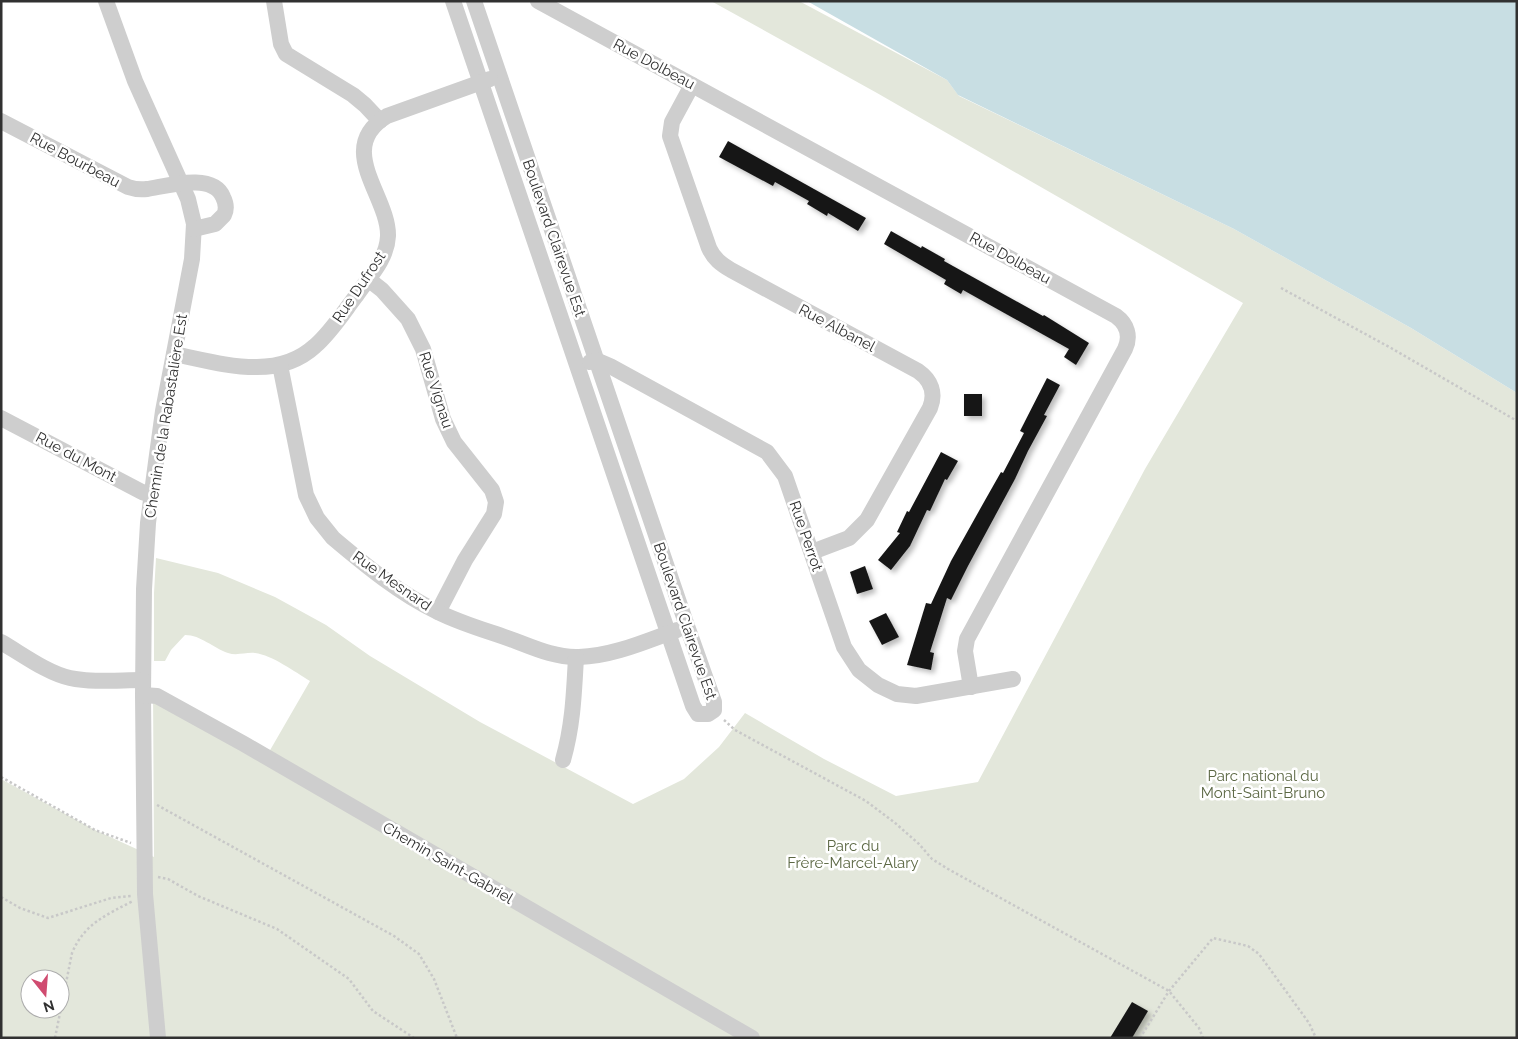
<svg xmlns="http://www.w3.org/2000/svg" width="1518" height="1039" viewBox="0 0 1518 1039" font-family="Raleway,sans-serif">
	<defs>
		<filter id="shadow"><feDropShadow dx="3.5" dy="3.5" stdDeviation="2.5" flood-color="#0004"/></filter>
	</defs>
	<rect width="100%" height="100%" fill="#fff"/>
	<path fill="#e3e7db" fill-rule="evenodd" d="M711,1H799L947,80L959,96L1234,229L1411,328L1517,393V1038H1V779L95,830L154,857L153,688L269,752L310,681C295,672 272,655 255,653C246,652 237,656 228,653C213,648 201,635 185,635L171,650L165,661H154V593L156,558L218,573L275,597L326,625L370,656L480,722L633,804L684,779L719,747L745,713L824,759L896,796L978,782L1145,469L1243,303L877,93ZM30,979H60V1009H30Z"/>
	<polygon fill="#c8dee3" points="807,1 1517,1 1517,393 1411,328 1234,229 958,95 947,80"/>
	<g fill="#181818" filter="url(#shadow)">
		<polygon points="728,141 866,218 858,231 828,213 827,216 807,204 809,201 775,182 773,186 719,157"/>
		<polygon points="891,231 921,248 922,246 945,259 944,261 1043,316 1044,315 1089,343 1076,365 1064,357 1069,349 963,290 961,294 944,284 946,280 884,244"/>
		<polygon points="1047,378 1060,385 1044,415 1047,416 1028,451 1015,479 968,566 951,600 947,598 930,652 934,653 931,670 907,665 926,603 931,604 951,561 984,502 1001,472 1003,473 1024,433 1020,431"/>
		<rect x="964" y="394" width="18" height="22"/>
		<polygon points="941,452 958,461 947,480 945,479 930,511 927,510 910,546 891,570 878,560 900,533 897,532 907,511 909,512"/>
		<polygon points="865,566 873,589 857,594 850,572"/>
		<polygon points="886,613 899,637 882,645 869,621"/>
		<polygon points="1132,1002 1148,1011 1132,1038 1110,1038"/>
	</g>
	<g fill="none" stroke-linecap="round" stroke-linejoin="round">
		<g stroke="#c8c8c8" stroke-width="2.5" stroke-dasharray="2.5 2.5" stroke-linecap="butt">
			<polyline points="1281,288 1391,348 1517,421"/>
			<polyline points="724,720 735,730 866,801 894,822 919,844 932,859 948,869 1169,991 1199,1028 1203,1038"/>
			<polyline points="1,777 95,830 131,843"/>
			<polyline points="157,805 394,936 419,954 434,979 457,1038"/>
			<polyline points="158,877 168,879 198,896 277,929 349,979 373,1011 414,1038"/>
			<polyline points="1,897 20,908 48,918 111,898 131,896"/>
			<path d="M55,1038L72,953C84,924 106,915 133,901"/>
			<polyline points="1140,1038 1169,991 1213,938 1248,946 1259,954 1309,1023 1316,1038"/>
		</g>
		<g stroke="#cecece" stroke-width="16">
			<polyline points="106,1 135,81 188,199 194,224 192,259 163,411 156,462 148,523 144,589 143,695 145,894 158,1038"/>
			<polyline points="274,1 281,44 286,54 353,95 365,105 380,121"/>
			<polyline points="453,1 693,706 698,714 708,714 714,710 714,702 687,626 474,1"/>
			<path d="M538,1L1116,316C1127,324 1131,336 1125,349L967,639L965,651L971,687"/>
			<path d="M692,85L672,122L670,136L709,248C714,259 721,264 731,270L918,371C931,380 936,393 930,408L867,520L849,538L812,552"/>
			<path d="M1,121L128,187C134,189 140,190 147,189C167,186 213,172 223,197C226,203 227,209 224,215L215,224L194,229"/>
			<polyline points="368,279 382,290 408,319 423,349 443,419 454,442 492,490 496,502 494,514 465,560 438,612"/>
			<path d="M174,354C220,363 276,382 315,346C331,332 343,313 356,296C368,278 387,260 388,236C389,196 334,148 387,116L490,79"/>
			<polyline points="590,362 596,360 610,366 767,452 785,476 844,647 859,670 878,685 897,694 916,696 1013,679"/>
			<path d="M280,365L306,495L317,518L333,538C365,565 400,594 438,612C462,624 488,631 513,640C534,648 556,658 579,657C613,656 646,641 677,630"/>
			<polyline points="1,418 142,492 152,495"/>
			<path d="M1,642C22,654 47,673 70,678C93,683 119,680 143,680"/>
			<polyline points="143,695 157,696 244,744 752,1038"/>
			<path d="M563,760C573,725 574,693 576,657"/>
		</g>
	</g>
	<g text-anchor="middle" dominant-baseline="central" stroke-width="5" stroke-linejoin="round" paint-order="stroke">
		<g font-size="15" fill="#313131" stroke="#fff">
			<text transform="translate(654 64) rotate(28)">Rue Dolbeau</text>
			<text transform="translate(75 160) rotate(28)">Rue Bourbeau</text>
			<text transform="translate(554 238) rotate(71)">Boulevard Clairevue Est</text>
			<text transform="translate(1010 258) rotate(29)">Rue Dolbeau</text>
			<text transform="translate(359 287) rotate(-56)">Rue Dufrost</text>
			<text transform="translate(837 328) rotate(28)">Rue Albanel</text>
			<text transform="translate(436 390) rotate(72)">Rue Vignau</text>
			<text transform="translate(166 416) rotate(-81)">Chemin de la Rabastalière Est</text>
			<text transform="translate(76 457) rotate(28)">Rue du Mont</text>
			<text transform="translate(806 536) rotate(71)">Rue Perrot</text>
			<text transform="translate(392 581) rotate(35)">Rue Mesnard</text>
			<text transform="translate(685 621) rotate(71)">Boulevard Clairevue Est</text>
			<text transform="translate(448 863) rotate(30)">Chemin Saint-Gabriel</text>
		</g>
		<g font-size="15" fill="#5c6844" stroke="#fff">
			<text x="1263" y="776">Parc national du<tspan x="1263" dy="17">Mont-Saint-Bruno</tspan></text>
			<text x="853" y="846">Parc du<tspan x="853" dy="17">Frère-Marcel-Alary</tspan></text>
		</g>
	</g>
	<rect width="1518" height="1039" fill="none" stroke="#313131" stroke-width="5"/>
	<g transform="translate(45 994) rotate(163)"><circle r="24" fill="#ffffff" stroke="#adadad"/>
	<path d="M0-4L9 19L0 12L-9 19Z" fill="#d04b70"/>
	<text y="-8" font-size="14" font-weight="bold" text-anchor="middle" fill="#313131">N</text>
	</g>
</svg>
